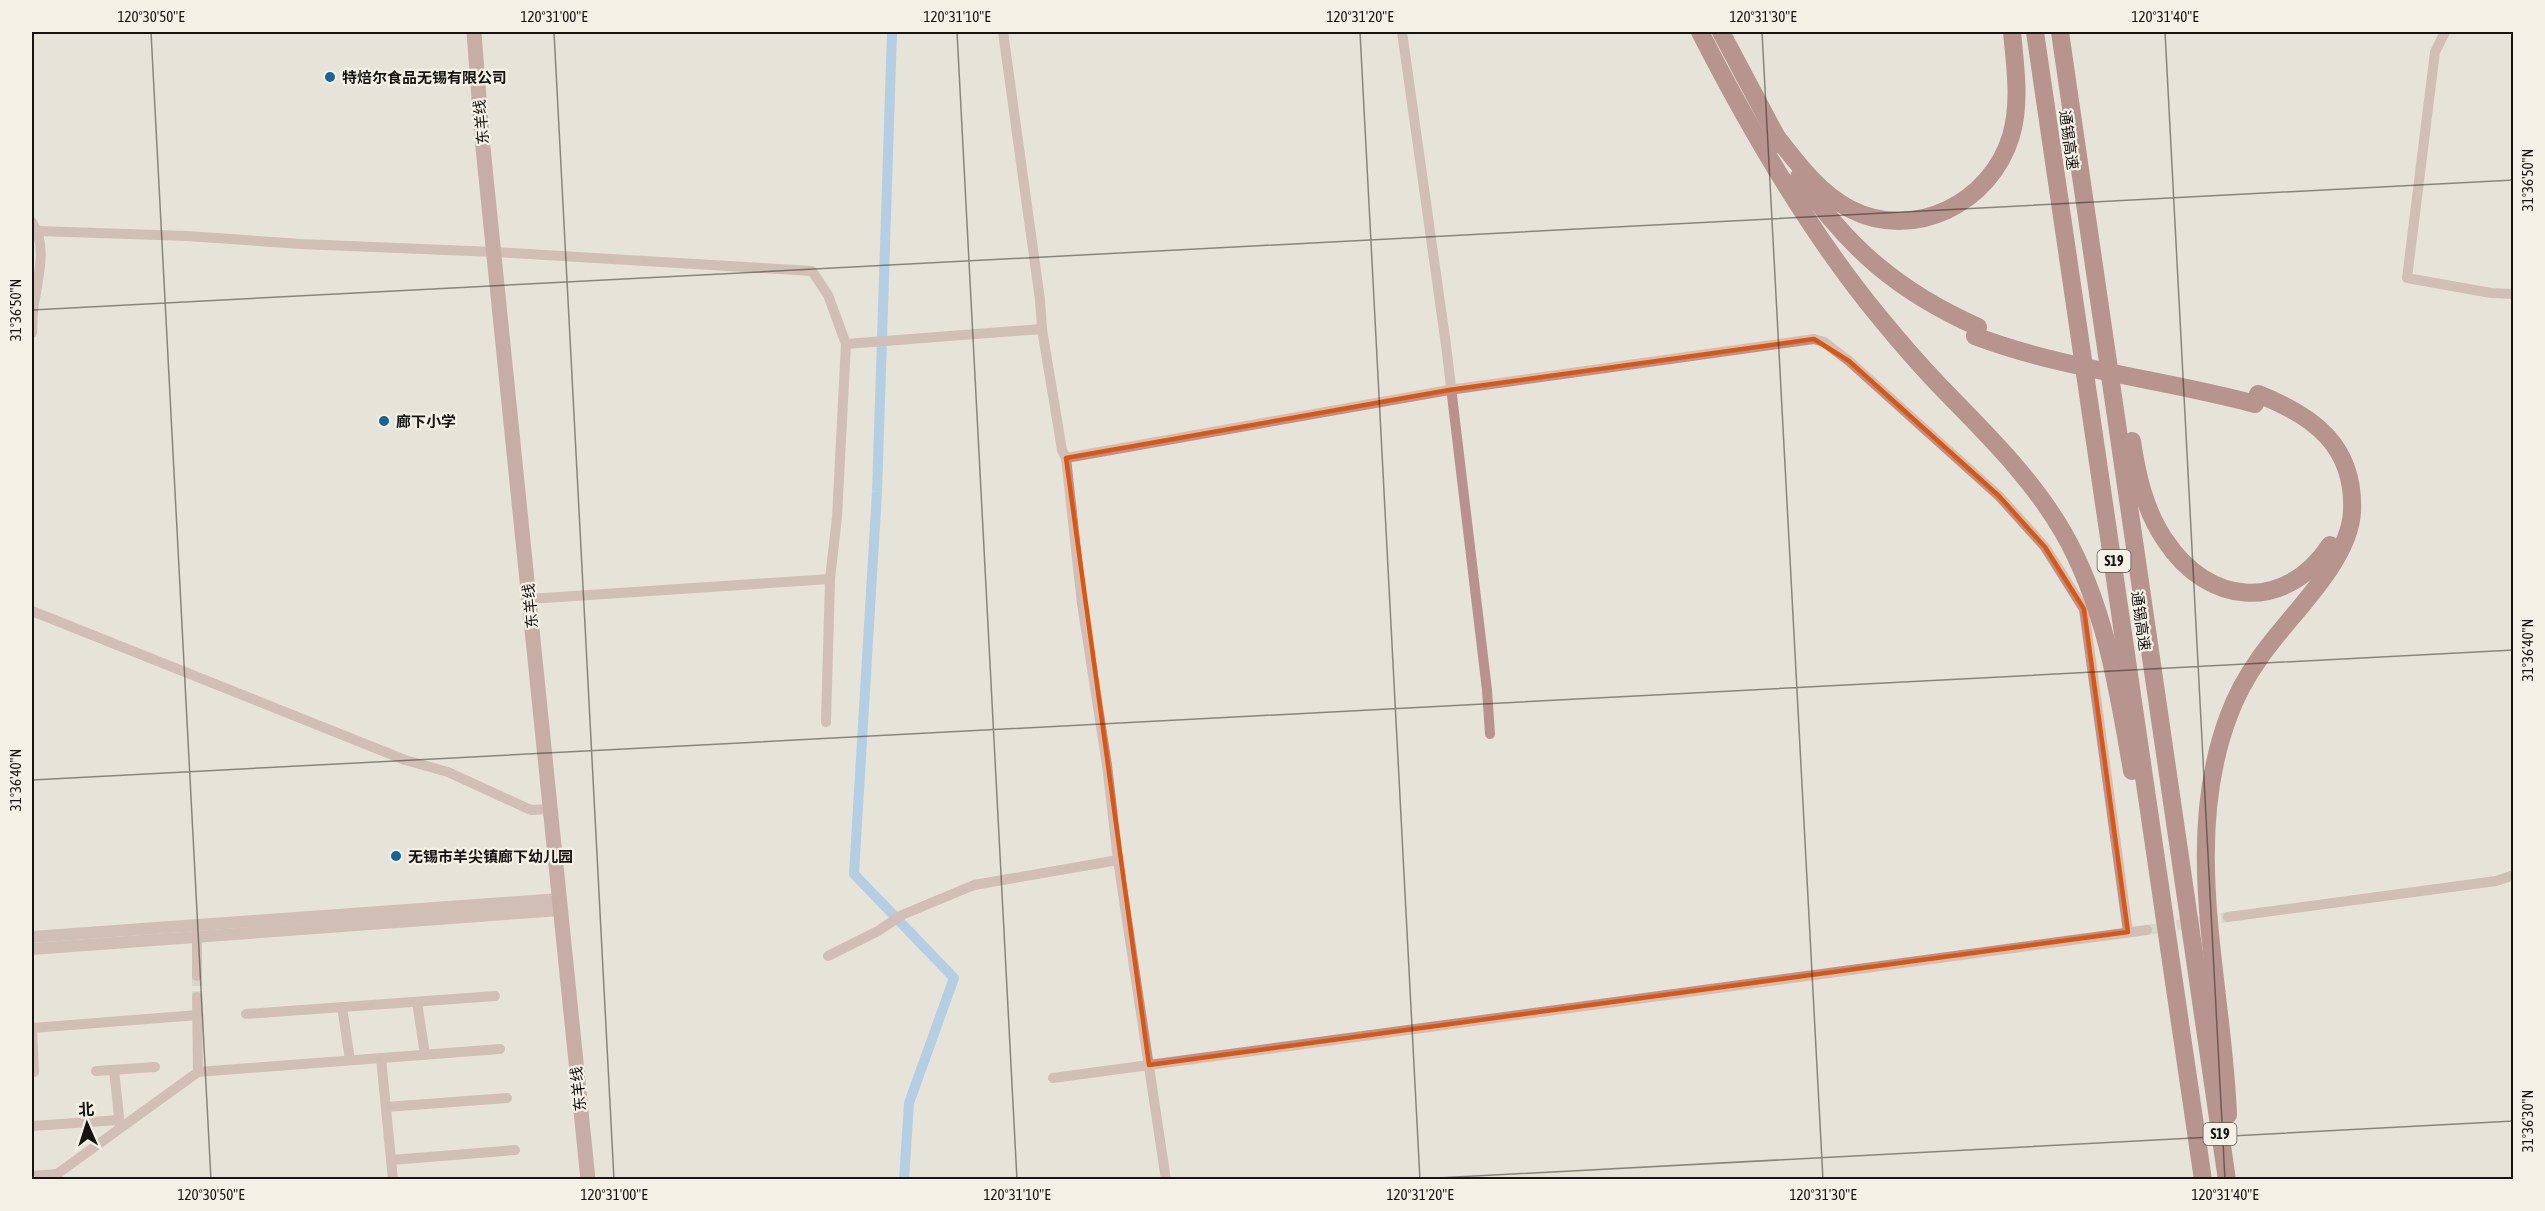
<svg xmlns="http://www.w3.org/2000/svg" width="2545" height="1211" viewBox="0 0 2545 1211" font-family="'Asap Condensed','Noto Sans SC',sans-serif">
	<rect width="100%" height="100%" fill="#e6e4d8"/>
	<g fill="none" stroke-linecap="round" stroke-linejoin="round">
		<polyline stroke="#79b6f1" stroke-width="10" points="892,32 877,492 854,874 954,978 909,1103 904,1180"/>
		<g stroke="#c7c5ba" stroke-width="10" stroke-dasharray="10 5" stroke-linecap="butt">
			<polyline points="2147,930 2228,917"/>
			<polyline points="197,976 197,997"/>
		</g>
		<g stroke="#b9928f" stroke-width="10">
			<polyline points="1003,32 1040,300 1042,329 1062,450 1066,458 1082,604 1107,765 1118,860 1166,1180"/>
			<polyline points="1402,32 1446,345 1487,690 1490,734"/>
			<polyline points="2445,32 2435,52 2407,278 2491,293 2514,294"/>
			<path d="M32,222C48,245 38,278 34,304C32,314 33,324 32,333"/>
			<polyline points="38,231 187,236 301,244 494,252 812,271 828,295 846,344 837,517 830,579 826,722"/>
			<polyline points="846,344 1042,329"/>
			<polyline points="1066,458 1449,390 1814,339 1824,342 1849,361 1999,496 2045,547 2084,609 2128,932"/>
			<polyline points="529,599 830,579"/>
			<polyline points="32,611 405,760 448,772 531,810 550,809"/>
			<polyline points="2228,917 2496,881 2514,875"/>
			<polyline points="197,937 197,976"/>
			<polyline points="828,956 878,931 902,915 974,885 1118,860"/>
			<polyline points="417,1002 425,1055"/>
			<polyline points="342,1007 350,1060"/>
			<polyline points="246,1014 495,996"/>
			<polyline points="32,1028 198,1015"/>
			<polyline points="381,1058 393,1180"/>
			<polyline points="114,1070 120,1126"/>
			<polyline points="96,1071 155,1067"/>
			<polyline points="32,1072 34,1072 32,1028"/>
			<polyline points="198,1072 500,1049"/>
			<polyline points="1053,1078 2147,930"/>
			<polyline points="386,1107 507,1098"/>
			<polyline points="32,1126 119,1120"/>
			<polyline points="391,1160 515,1150"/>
			<polyline points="32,1176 57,1174"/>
			<polyline points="58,1180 57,1174 198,1072 197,997"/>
		</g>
		<g stroke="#b9928f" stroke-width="12">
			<polyline points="32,937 559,899"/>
			<polyline points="32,949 560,910"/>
		</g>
		<polyline stroke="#a26b66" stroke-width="15" points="474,32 482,138 588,1180"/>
		<g stroke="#7f3331" stroke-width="18">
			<path d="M1700,32C1749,128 1812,236 1881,319C1899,341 1918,363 1938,384C1983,431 2030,475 2063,532C2105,605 2118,689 2132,771"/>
			<polyline points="1721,32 1781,145"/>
			<polyline points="2035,32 2203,1180"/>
			<polyline points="2060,32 2227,1180"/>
			<path d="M1776,136C1797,163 1819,193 1850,209C1914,242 1991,203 2011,136C2021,102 2015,66 2012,32"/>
			<path d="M1799,177C1848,248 1899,292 1978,327"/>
			<path d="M2132,441C2137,475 2145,511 2165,540C2208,606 2285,613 2330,545"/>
			<path d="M2228,1115C2223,982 2180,844 2229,715C2236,696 2247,676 2259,659C2287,617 2349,564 2352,512C2355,446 2314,416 2258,394"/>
		</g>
		<path stroke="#7f3331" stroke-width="18" d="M1975,336C2065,370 2162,379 2255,404"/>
	</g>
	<path d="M0 0H2545V1211H0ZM1814,339L1849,361L1999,496L2045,547L2084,609L2128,932L1149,1065L1066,458L1449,390Z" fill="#e6e4d8" fill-opacity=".55" fill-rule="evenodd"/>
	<path fill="none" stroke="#dd560c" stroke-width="4.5" stroke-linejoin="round" d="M1814,339L1849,361L1999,496L2045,547L2084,609L2128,932L1149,1065L1066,458L1449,390Z"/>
	<path fill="none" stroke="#151410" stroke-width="1.5" stroke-opacity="0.45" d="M151,32L211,1180M554,32L614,1180M957,32L1017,1180M1360,32L1420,1180M1762,32L1823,1180M2165,32L2225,1180M32,310L2514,180M32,780L2514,650M1400,1180L2514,1121"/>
	<g fill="#186497" stroke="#f3f1e6" stroke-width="2">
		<circle cx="330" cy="77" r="6"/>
		<circle cx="384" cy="421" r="6"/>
		<circle cx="396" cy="856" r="6"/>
	</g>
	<g text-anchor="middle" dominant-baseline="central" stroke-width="4.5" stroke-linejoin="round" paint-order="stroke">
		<g fill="#f3f1e6" stroke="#585650" stroke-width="1.5">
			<rect x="2097.5" y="550" width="33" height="22" rx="4.5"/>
			<rect x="2203.5" y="1123" width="33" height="22" rx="4.5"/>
		</g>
		<g font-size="14" font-weight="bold" fill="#151410">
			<text x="2114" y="561">S19</text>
			<text x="2220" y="1134">S19</text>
		</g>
		<g font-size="15" font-weight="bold" fill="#151410" stroke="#f3f1e6" text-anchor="start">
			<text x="342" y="77">特焙尔食品无锡有限公司</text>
			<text x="396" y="421">廊下小学</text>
			<text x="408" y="856">无锡市羊尖镇廊下幼儿园</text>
		</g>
		<g font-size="15" fill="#151410" stroke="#f3f1e6">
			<text transform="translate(481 122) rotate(-95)">东羊线</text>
			<text transform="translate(2069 140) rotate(82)">通锡高速</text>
			<text transform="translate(530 606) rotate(-95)">东羊线</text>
			<text transform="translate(2141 621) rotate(82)">通锡高速</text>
			<text transform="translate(578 1089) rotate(-96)">东羊线</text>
		</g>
	</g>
	<rect width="2545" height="1211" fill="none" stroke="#f3f1e6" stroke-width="66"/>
	<g transform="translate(87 1124) rotate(357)" stroke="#f3f1e6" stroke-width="4.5" paint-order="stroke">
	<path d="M0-4.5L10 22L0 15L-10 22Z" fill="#151410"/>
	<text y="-9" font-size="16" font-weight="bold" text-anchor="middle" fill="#151410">北</text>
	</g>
	<rect x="33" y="33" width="2479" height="1145" fill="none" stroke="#151410" stroke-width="2"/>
	<g font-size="15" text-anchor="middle" fill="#151410">
		<text x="151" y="22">120°30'50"E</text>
		<text x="554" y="22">120°31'00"E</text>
		<text x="957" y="22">120°31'10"E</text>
		<text x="1360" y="22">120°31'20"E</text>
		<text x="1763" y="22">120°31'30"E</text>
		<text x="2165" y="22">120°31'40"E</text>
		<text transform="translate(2528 180) rotate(-90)" y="5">31°36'50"N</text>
		<text transform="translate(16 310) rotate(-90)" y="5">31°36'50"N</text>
		<text transform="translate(2528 650) rotate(-90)" y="5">31°36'40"N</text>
		<text transform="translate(16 780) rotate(-90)" y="5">31°36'40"N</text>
		<text transform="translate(2528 1121) rotate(-90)" y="5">31°36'30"N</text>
		<text x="211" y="1200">120°30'50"E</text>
		<text x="614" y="1200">120°31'00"E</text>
		<text x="1017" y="1200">120°31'10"E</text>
		<text x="1420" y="1200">120°31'20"E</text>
		<text x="1823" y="1200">120°31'30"E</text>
		<text x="2225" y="1200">120°31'40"E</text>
	</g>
</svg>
